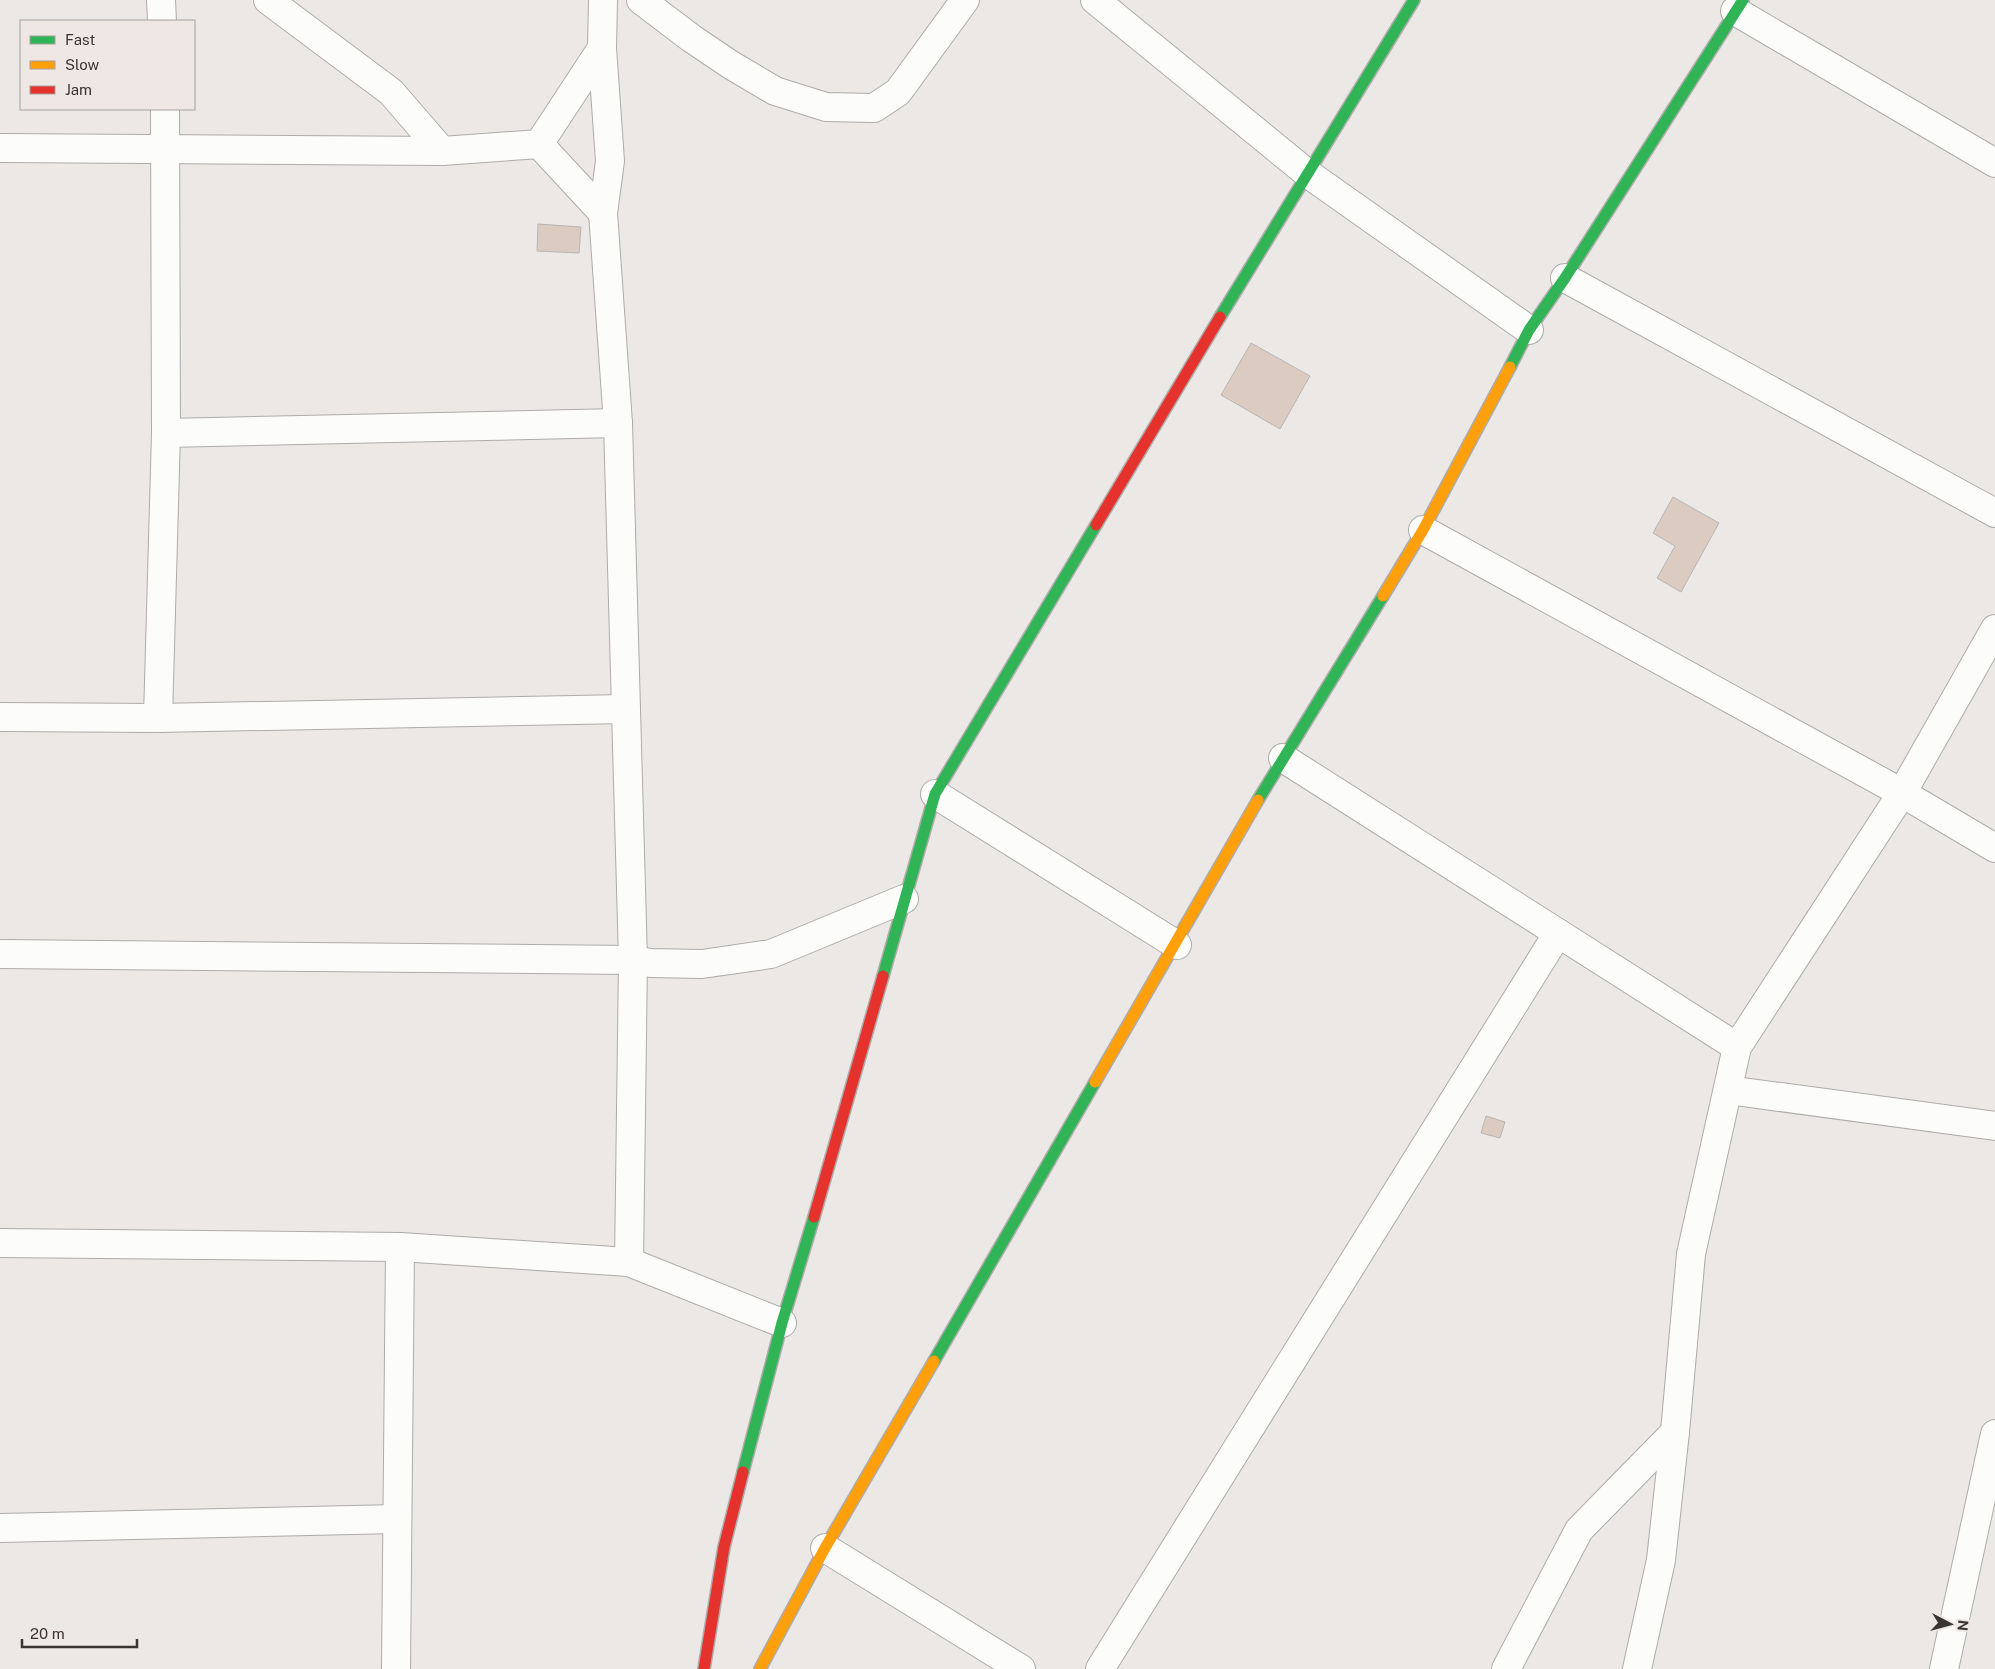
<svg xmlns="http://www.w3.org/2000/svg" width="1995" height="1669" viewBox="0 0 1995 1669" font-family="'Public Sans',sans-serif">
	<rect width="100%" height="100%" fill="#ebe8e6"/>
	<g fill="#dccbc0" stroke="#b8b5b4">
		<polygon points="538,224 581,227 579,253 537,251"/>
		<polygon points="1251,343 1310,376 1280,429 1221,395"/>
		<polygon points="1673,497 1719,523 1681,592 1657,578 1675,546 1653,533"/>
		<polygon points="1486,1116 1505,1122 1500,1138 1481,1133"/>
	</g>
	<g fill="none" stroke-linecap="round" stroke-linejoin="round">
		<g stroke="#aeacab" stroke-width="30">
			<g id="street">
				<polyline points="161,0 162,21"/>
				<polyline points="268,0 391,92 442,151"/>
				<polyline points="603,0 602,48 610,161 603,213 618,423 633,960 629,1262"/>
				<polyline points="641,0 691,38 731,65 775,91 826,107 874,108 898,92 965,0"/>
				<polyline points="1095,0 1307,173 1529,330"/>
				<polyline points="1735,11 1995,163"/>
				<polyline points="539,144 603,213"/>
				<polyline points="0,148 442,151 539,144 602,48"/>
				<polyline points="1565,278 1995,513"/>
				<polyline points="166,433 618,423"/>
				<polyline points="1423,530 1902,793 1995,848"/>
				<polyline points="0,717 158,718 626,709"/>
				<polyline points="158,718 166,433 165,109"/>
				<polyline points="1283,758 1737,1047"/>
				<polyline points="935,794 1177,945"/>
				<polyline points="0,954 633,960 651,963 702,964 771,954 904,899"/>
				<polyline points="1728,1090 1995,1126"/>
				<polyline points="0,1243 400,1247 629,1262 782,1323"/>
				<polyline points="0,1528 397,1519"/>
				<polyline points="825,1548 1021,1669"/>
				<polyline points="396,1669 400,1247"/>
				<polyline points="1100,1669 1558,933"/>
				<polyline points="1506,1669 1579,1530 1675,1432"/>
				<polyline points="1637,1669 1661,1560 1675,1432 1691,1254 1737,1047 1902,793 1995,629"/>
				<polyline points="1944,1669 1995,1434"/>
			</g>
		</g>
		<g stroke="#aeacab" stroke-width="14">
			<g id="fast">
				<polyline points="1220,317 1414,0"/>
				<polyline points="1510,367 1529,330 1565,278 1743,0"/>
				<polyline points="1258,800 1383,596"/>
				<polyline points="883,976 935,794 1096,525"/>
				<polyline points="934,1361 1095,1082"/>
				<polyline points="743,1472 782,1323 814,1217"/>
			</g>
		</g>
		<g stroke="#aeacab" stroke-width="14">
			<g id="slow">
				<polyline points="1383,596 1423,530 1510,367"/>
				<polyline points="1095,1082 1258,800"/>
				<polyline points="760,1669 825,1548 934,1361"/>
			</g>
		</g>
		<g stroke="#aeacab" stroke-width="14">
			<g id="jam">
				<polyline points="1096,525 1220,317"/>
				<polyline points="814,1217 883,976"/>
				<polyline points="704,1669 724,1547 743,1472"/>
			</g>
		</g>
		<use href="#street" stroke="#fcfcfb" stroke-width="28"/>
		<use href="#fast" stroke="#30b455" stroke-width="11"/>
		<use href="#slow" stroke="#ff9f0a" stroke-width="11"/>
		<use href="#jam" stroke="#e5322d" stroke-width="11"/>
	</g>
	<rect x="20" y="20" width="175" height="90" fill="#eee7e3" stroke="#a5a09d"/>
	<rect x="30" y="36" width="25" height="8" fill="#30b455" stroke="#a5a09d"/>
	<text x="65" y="45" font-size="15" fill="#383534">Fast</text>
	<rect x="30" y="61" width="25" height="8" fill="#ff9f0a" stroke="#a5a09d"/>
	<text x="65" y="70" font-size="15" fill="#383534">Slow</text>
	<rect x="30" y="86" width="25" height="8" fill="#e5322d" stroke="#a5a09d"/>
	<text x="65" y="95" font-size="15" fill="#383534">Jam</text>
	<g transform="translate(1950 1624) rotate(96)" stroke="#eee7e3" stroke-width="4" paint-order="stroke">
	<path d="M0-4L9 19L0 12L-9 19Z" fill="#383534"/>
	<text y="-8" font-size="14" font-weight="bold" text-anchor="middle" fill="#383534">N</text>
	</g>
	<path d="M22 1639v8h115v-8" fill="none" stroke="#383534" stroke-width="2.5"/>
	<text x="30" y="1639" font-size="15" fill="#383534" stroke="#eee7e3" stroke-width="4" paint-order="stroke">20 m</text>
</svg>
